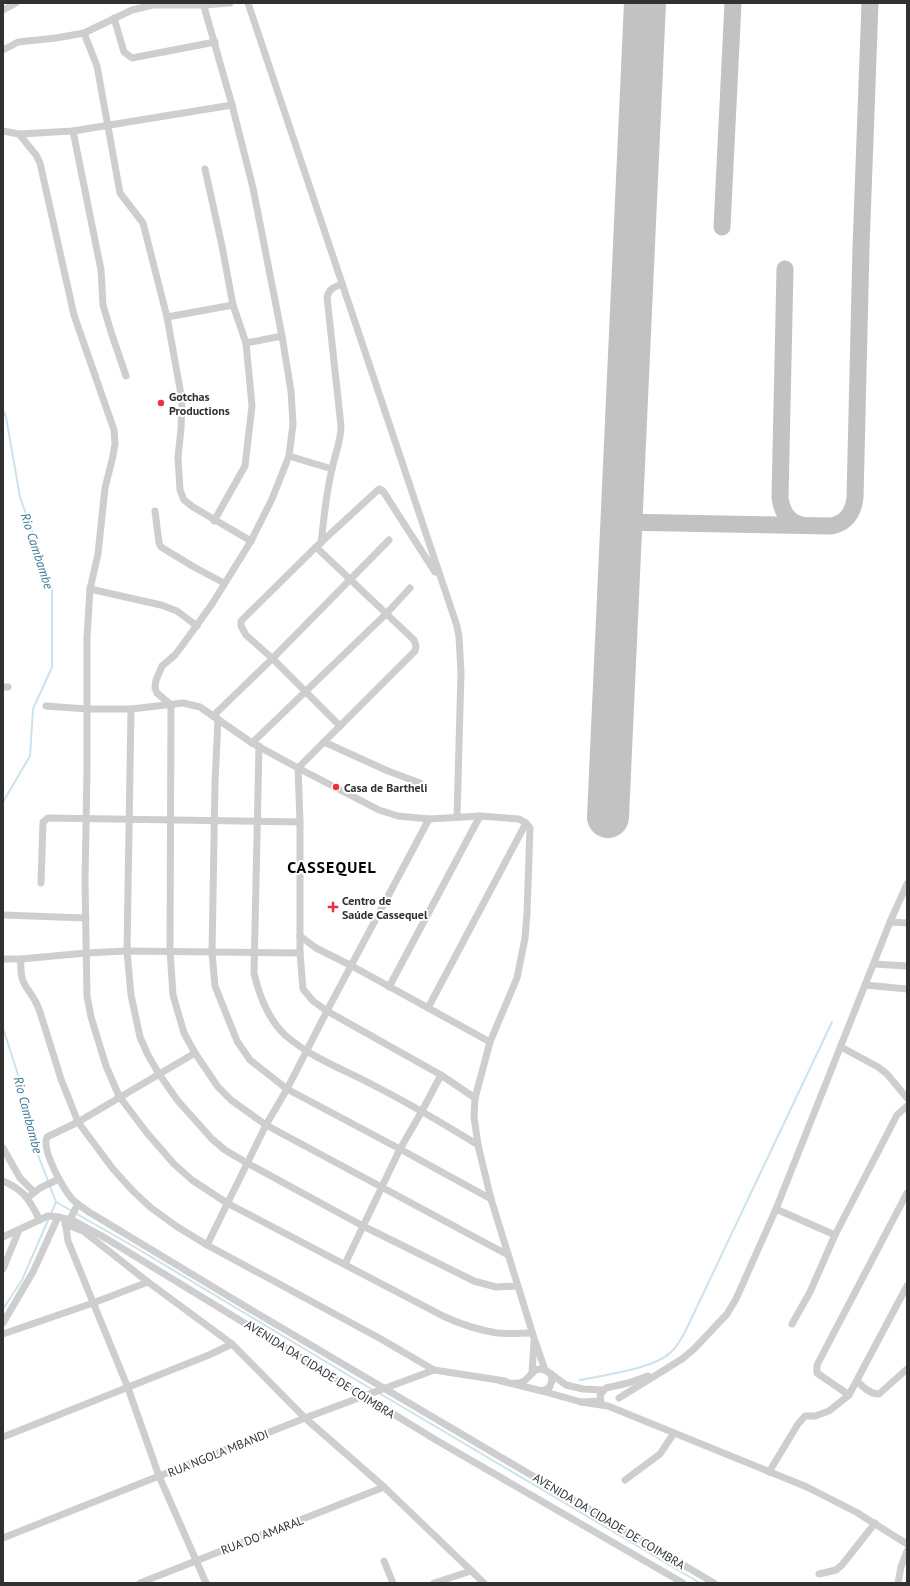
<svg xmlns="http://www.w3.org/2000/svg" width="910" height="1586" viewBox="0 0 910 1586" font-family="'PT Sans',sans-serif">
	<rect width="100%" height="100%" fill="#fff"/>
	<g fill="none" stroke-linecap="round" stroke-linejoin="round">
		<g stroke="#cce2ee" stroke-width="2">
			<polyline points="3,410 6,417 20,497 52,588 52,667 33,709 30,756 3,802"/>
			<polyline points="3,1028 21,1084 35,1147 56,1202"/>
			<polyline points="56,1202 138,1249 373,1390"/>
			<polyline points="51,1214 56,1202"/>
			<polyline points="3,1309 22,1280 49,1218"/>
			<path d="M580,1380C604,1375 654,1369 671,1352C677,1347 681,1339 685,1332L832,1022"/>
			<polyline points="379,1393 700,1583"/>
		</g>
		<g stroke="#c2c2c2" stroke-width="17">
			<polyline points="722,227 733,3"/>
			<path d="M785,269L780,498C782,512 788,522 802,525"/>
			<path d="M620,522L831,526C846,523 853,513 855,498L861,248L870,3"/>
		</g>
		<polyline stroke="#c2c2c2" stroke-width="42" points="608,817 645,3"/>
		<g stroke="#cecece" stroke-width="7">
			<polyline points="203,3 232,105 253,188 282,336 291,391 293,424 289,456 272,499 251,541 212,604 184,643 175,655 162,666 156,680 155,688 157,693 171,705 170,951 173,995 184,1033 195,1053 218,1087 231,1100 266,1125 508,1255"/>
			<polyline points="248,3 457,626 459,637 461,673 457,817"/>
			<polyline points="3,10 16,3"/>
			<polyline points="114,18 124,52 132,58 215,42"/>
			<polyline points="84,33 97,66 120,193 143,223 167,317 182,400 181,429 178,457 180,490 184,500 193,507 251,541"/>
			<polyline points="3,50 18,42 56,38 84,33 132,10 153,5 204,5 230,3"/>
			<polyline points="3,131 19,134 73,131 232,105"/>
			<polyline points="73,131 101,270 103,305 111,332 126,376"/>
			<path d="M19,134L36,155L40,163L74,315L114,430L115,444L113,456L105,488L98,554L90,589L87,638V771L85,882L87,996L91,1017L106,1066L119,1096L147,1133L174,1164L192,1180L227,1203L443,1316C460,1324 478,1330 497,1333C509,1334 521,1333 532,1333"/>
			<polyline points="205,169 222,246 233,305 246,343 252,406 245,466 214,521"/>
			<polyline points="167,317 233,305"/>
			<polyline points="246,343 282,336"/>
			<polyline points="289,456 332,469"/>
			<polyline points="155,511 159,543 161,547 194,567 224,583"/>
			<path d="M321,543C324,518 326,493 332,469C335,454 341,441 341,426L327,297C329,289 334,287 342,284"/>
			<polyline points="316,547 414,640 416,646 415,651 298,768 300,822 300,953 303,989 313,1001 327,1011 441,1075 475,1098"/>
			<polyline points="90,589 161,605 177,611 197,626"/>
			<polyline points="3,687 8,687"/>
			<polyline points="46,706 87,709 131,709 183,703 200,707 252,743 298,768 379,810 398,816 429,819 480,816 519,819 526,823 530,828 527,913 525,938 517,978 490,1042 475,1098 474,1117 478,1145 491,1199 534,1338 545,1370 551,1374 552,1381 549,1388 542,1391 501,1381"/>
			<polyline points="131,709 127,951 131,995 140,1037 148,1055 159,1074 178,1101 212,1139 225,1150 247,1163 363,1226 474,1281 496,1287 517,1286"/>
			<polyline points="213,716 272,659 389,540"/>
			<polyline points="218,719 215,783 212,953 215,986 237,1041 250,1060 287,1089 400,1149 491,1199"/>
			<polyline points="340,726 273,659 246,635 241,626 241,621 316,547 379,489 383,491 435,572"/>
			<polyline points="324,742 388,771 420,783"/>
			<polyline points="252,743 386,614 410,588"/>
			<path d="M259,746L254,973C259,995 268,1019 285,1035C311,1058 345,1070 375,1086C410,1104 444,1124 478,1145"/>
			<polyline points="41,883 43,822 48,818 300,822"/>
			<polyline points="3,915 86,918"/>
			<polyline points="890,922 907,923"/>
			<polyline points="300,936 316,948 352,966 490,1042"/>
			<polyline points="3,959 21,959 86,953 127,951 300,953"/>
			<path d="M21,959C19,989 30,986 39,1009L61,1079L78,1122L113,1169L132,1190L150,1207L176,1226L207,1245L381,1339L434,1370L505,1381"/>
			<polyline points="874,964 907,966"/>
			<polyline points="865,985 907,989"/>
			<polyline points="389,987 480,816"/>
			<polyline points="428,1008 526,823"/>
			<polyline points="841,1047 878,1067 887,1074 907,1098"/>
			<path d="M195,1053L78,1122L47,1137C41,1150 63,1188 72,1199C77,1204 83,1208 89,1212L248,1308L714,1583"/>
			<polyline points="3,1148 20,1178 34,1192"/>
			<path d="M3,1181C26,1191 28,1199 40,1220"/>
			<polyline points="31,1195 40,1188 59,1179"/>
			<polyline points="776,1209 835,1235"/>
			<polyline points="70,1219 78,1204"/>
			<polyline points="65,1220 68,1241 128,1388 159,1476 206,1583"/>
			<polyline points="65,1224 83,1231 96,1241 148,1282 232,1344 305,1418 384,1487 484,1583"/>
			<polyline points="3,1237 48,1216 58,1217"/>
			<polyline points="207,1245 266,1125 287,1089 327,1011 429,819"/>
			<polyline points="345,1264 400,1149 422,1111 441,1075"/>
			<polyline points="3,1269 19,1230"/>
			<polyline points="3,1323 33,1272 58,1217 74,1221 102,1236 436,1440 683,1583"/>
			<polyline points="792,1324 810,1292 835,1235 897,1115 907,1106"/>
			<polyline points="3,1334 93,1303 148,1282"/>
			<polyline points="532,1373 534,1342"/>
			<polyline points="550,1373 566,1385 583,1389 603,1390"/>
			<polyline points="648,1376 628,1383 606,1388 600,1395 601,1401 581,1402 608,1406 807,1487 856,1512 907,1544"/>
			<path d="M857,1381C863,1387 870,1394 879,1394L907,1369"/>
			<path d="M515,1383C526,1385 529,1373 538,1369L545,1370"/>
			<polyline points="542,1391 581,1402"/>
			<polyline points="849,1395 817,1373 817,1365 907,1193"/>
			<polyline points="619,1398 682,1359 694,1349 727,1314 736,1299 776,1209 890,922 907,884"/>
			<polyline points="3,1437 209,1355 232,1344"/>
			<polyline points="769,1472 798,1424 805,1416 815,1416 829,1411 849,1395 907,1286"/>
			<polyline points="625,1480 660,1454 674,1433"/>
			<polyline points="3,1538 305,1418 434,1370"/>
			<polyline points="384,1561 393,1583"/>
			<polyline points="819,1574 836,1570 842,1565 875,1523"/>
			<polyline points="140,1583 384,1487"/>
			<polyline points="434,1583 471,1571"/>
			<polyline points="898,1583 901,1567 907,1551"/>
		</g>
	</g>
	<g fill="#eb3146" stroke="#fff" stroke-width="1.5">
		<circle cx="161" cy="403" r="4"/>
		<circle cx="336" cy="787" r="4"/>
		<path d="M331 901h4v4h4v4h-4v4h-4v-4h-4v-4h4z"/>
	</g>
	<g text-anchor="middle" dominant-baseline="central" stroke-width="4" stroke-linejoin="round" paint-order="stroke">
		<g font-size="12" font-weight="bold" fill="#313131" stroke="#fff" text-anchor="start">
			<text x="169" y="396">Gotchas<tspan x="169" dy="14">Productions</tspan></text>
			<text x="344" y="787">Casa de Bartheli</text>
			<text x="342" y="900">Centro de<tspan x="342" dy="14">Saúde Cassequel</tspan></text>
		</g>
		<g font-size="12" fill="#313131" stroke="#fff">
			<text transform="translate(320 1369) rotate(32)">AVENIDA DA CIDADE DE COIMBRA</text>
			<text transform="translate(218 1453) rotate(-22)">RUA NGOLA MBANDI</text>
			<text transform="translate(609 1521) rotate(31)">AVENIDA DA CIDADE DE COIMBRA</text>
			<text transform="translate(262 1535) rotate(-21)">RUA DO AMARAL</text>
		</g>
		<g font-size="13" font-style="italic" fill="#3c7797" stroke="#fff">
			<text transform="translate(37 551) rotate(72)">Rio Cambambe</text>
			<text transform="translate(28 1115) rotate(75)">Rio Cambambe</text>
		</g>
		<g font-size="16" font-weight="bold" letter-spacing="1" fill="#000" stroke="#fff">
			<text x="332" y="867">CASSEQUEL</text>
		</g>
	</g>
	<rect width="910" height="1586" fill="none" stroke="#313131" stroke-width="8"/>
</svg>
